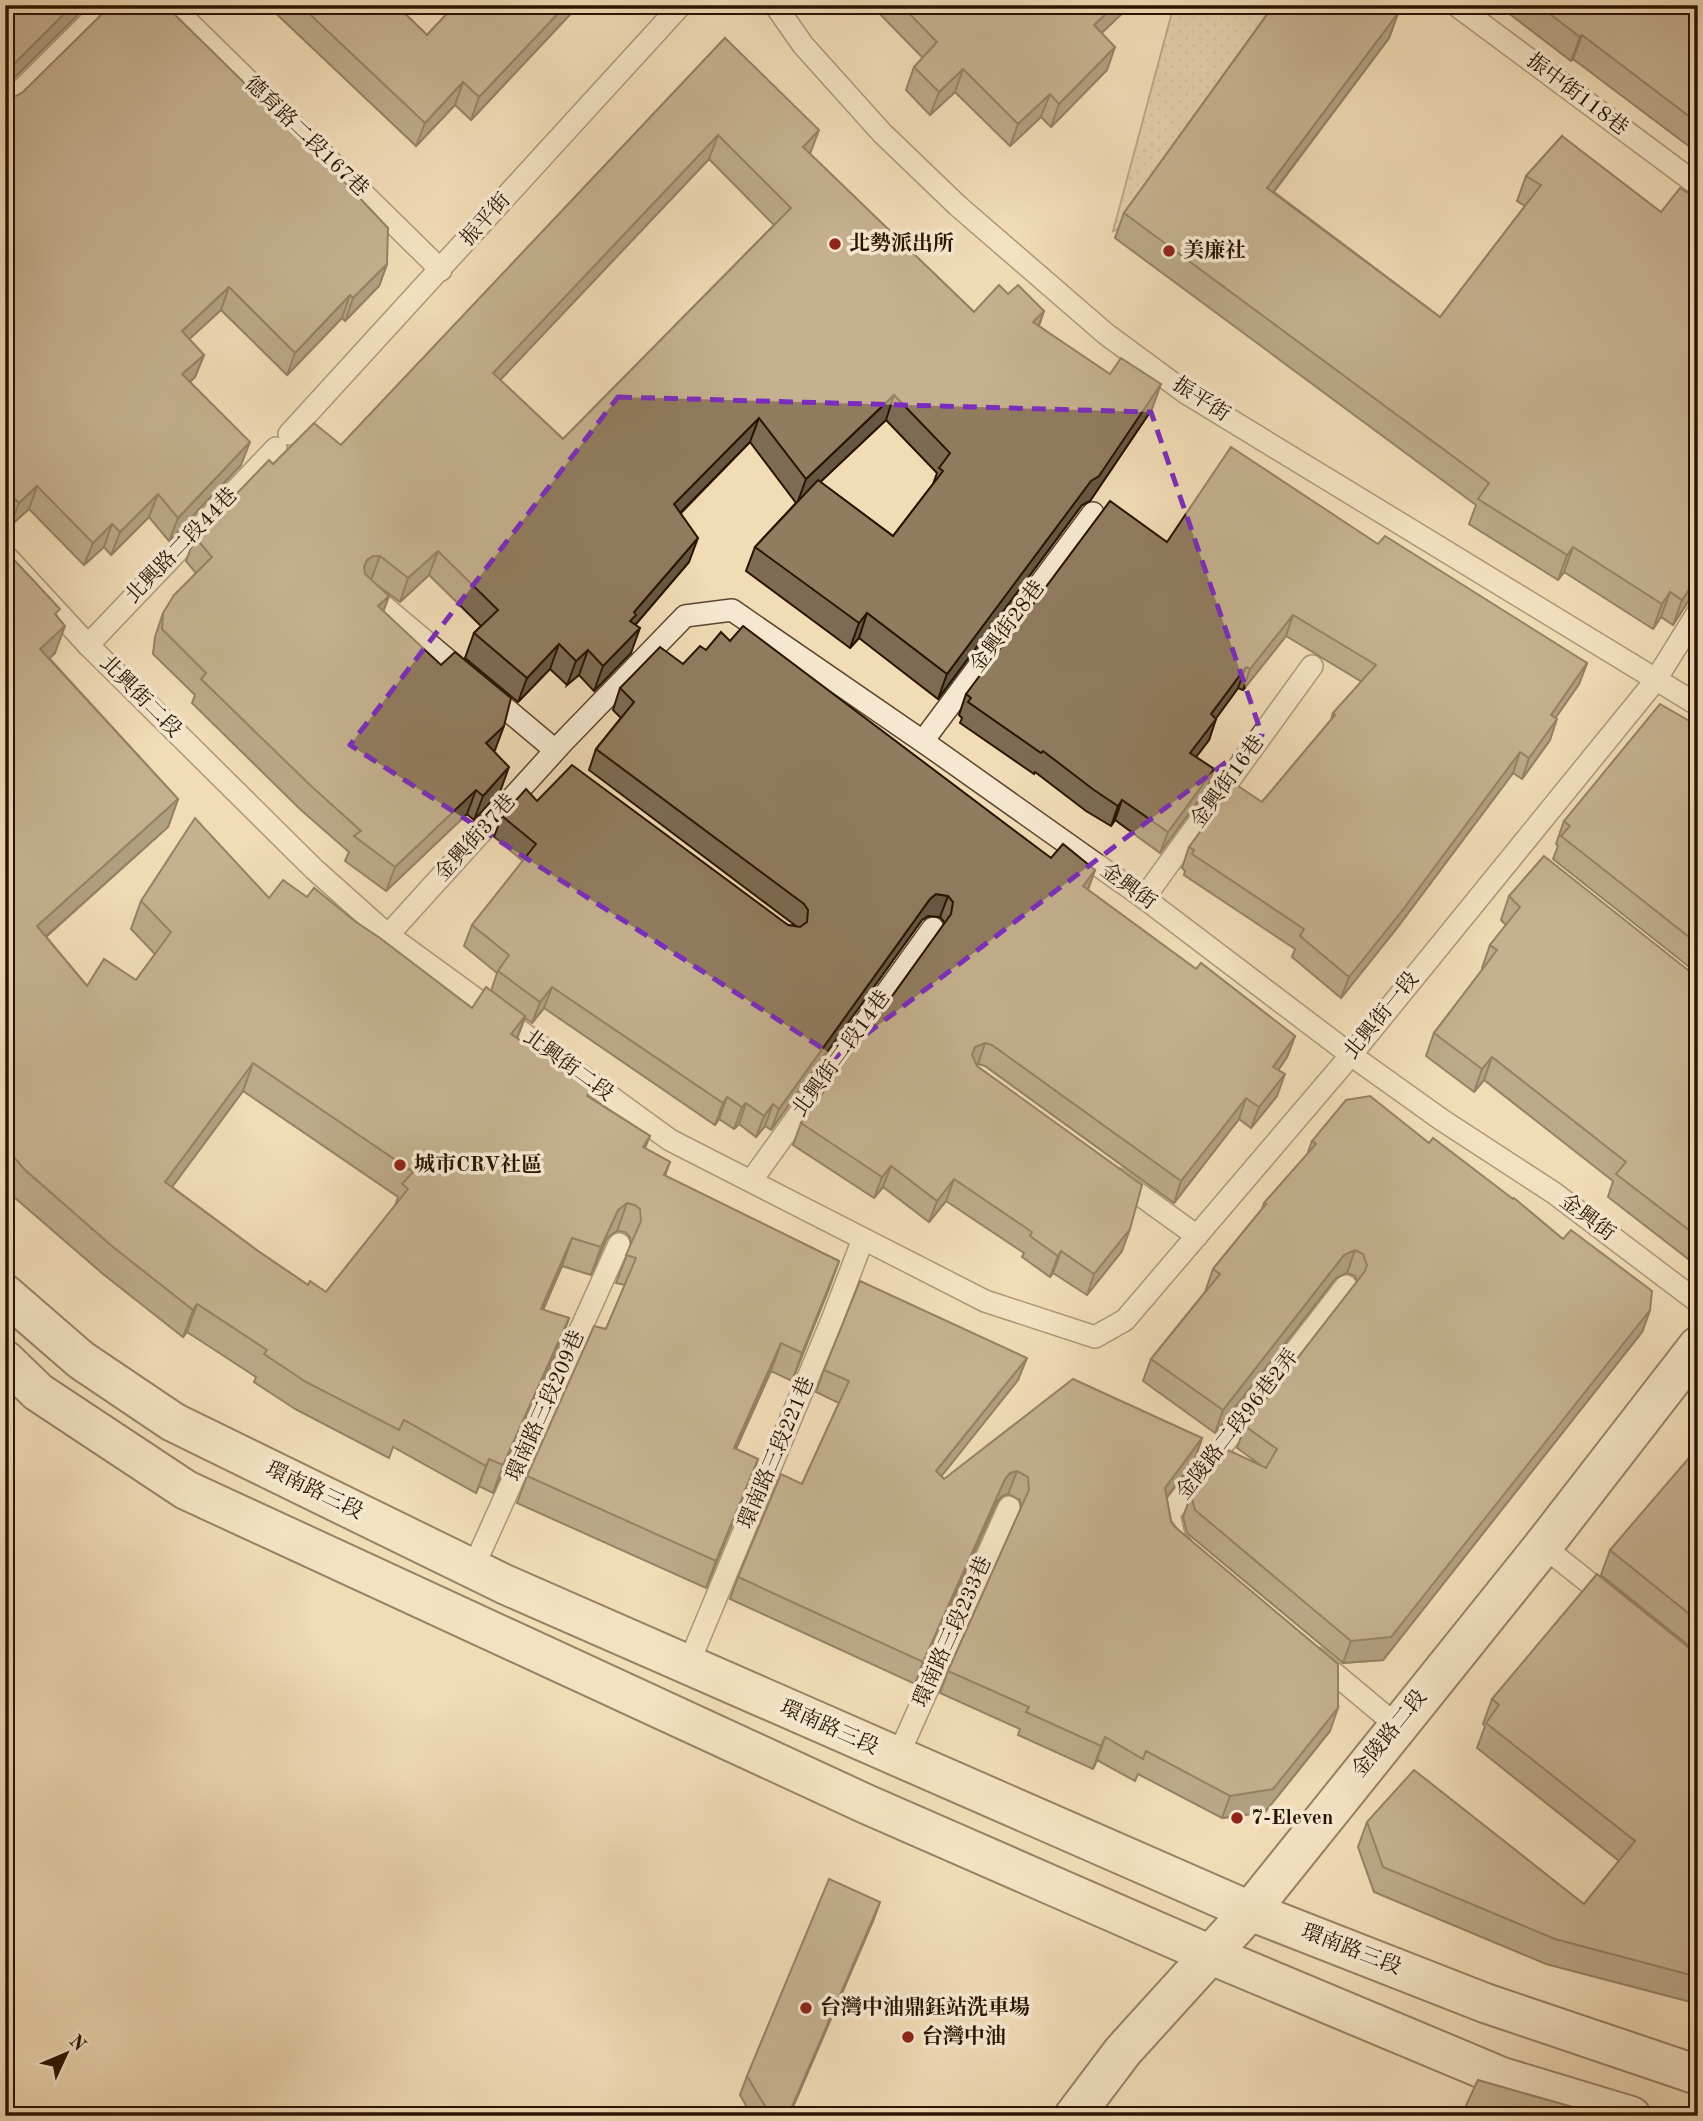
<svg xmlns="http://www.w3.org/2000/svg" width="1703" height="2121" viewBox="0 0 1703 2121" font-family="'Old Standard TT','Noto Serif TC',serif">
	<defs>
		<pattern id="grass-dots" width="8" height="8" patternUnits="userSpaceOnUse" patternTransform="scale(1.75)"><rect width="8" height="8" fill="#cfba97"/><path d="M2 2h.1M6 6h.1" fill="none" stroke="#b29f80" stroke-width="1.8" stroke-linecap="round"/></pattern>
	</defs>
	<rect width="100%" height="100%" fill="#f1dcb6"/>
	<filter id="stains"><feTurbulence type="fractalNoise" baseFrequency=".00286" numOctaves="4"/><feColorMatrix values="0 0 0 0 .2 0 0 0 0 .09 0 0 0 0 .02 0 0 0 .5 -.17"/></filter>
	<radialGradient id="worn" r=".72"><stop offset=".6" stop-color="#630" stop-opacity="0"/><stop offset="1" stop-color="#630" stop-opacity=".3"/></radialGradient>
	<polygon fill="url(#grass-dots)" stroke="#7c664c" stroke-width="2" points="1174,5 1300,5 1143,219 1113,231"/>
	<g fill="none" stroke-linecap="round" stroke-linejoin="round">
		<g stroke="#5c452f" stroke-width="24">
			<g id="lane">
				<polyline points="171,5 441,270"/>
				<polyline points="775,5 803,45 882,133 958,206 1106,334 1186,393 1698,705"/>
				<polyline points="1456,5 1698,185"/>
				<polyline points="5,106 107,5"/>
				<polyline points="289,434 681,5"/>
				<polyline points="5,555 88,645 314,869 388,935 670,1140 985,1301 1095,1337 1125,1320 1351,1055 1655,681 1698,612"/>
				<polyline points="368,593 555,750"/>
				<polyline points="88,645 276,448"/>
				<polyline points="923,741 1093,513"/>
				<polyline points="1144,898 1312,666"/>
				<polyline points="388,935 563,742 685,616 732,610 928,745 1144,898 1351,1055 1442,1120 1554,1193 1698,1302"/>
				<polyline points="1118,1179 1197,1236"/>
				<polyline points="751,1181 933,928"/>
				<polyline points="1181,1545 1175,1540 1169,1514 1346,1286"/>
				<polyline points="1543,1546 1612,1601"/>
				<polyline points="473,1568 619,1244"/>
				<polyline points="1316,1658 1396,1725"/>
				<polyline points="688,1665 832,1320 863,1239"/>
				<polyline points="897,1758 1009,1507"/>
			</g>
		</g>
		<g stroke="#2a1302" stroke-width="42">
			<g id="secondary">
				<polyline points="5,1294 81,1360 173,1422 504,1584 1250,1911 1485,2003 1698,2075"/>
				<polyline points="5,1360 38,1392 186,1490 866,1804 1211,1955 1502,2077 1631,2116"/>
				<polyline points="1074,2116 1123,2051 1250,1911 1543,1546 1698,1346"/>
			</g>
		</g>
		<use href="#lane" stroke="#f6e8d0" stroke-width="21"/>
		<use href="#secondary" stroke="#f6e8d0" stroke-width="38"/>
	</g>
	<g fill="#7d6b53" stroke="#2a1302" stroke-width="2" fill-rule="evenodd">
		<polygon points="267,5 396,5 427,35 455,5 579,5 471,120 455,105 416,146"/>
		<polygon points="871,5 1131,5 1101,33 1107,70 1051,127 1041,117 1010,146 955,92 930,115 906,90 914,67 923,58"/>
		<polygon points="1265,5 1388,5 1398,13 1389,38 1274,192 1440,317 1525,206 1517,201 1526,176 1562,136 1698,586 1673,625 1661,617 1653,629 1564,572 1558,580 1469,524 1476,505 1115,238 1124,213 1271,9"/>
		<polygon points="1498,5 1698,5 1698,153 1573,59 1571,61"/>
		<path d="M725,38L810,154L974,312L1008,294L1044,311L1039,326L1152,409L1090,501L1082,505L938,699L859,638L850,648L746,571L755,547L796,503L750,442L681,513L689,562L635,625L631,653L594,691L579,675L567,685L550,669L518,702L465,658L474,633L481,626L429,575L400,602L377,585L389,596L383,612L495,750L493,751L500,792L474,820L467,814L386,891L345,861L349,852L301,810L192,703L195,695L153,654L155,637L163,613L196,573L186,561L195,537L273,464L341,445ZM709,159L774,225L563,439L500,380ZM886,420L937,473L933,484L893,536L820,482Z"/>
		<polygon points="5,93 387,264 379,286 345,321 342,318 287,375 221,310 189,339 204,355 195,377 190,382 241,465 169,541 149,517 111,555 104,547 84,565 29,509 10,526 5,521"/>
		<polygon points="1167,542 1378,544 1587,663 1579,684 1555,718 1550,740 1522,779 1513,773 1397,928 1341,998 1292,957 1295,949 1184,875 1185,871 1182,868 1189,847 1262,802 1331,720 1333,713 1362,682 1286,636 1243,690 1238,688 1216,718 1209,740 1196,757 1214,769 1206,790 1160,853 1115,820 1111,826 1086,811 1035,772 1034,774 960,723 962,718 959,715 966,694"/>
		<path d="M5,550L57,616L55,653L49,658L178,799L168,827L46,937L87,986L136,980L155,954L131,929L141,901L307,897L356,922L472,1008L491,991L497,973L464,946L472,925L523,861L494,837L502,816L537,801L788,925L796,926L589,770L596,749L621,718L613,710L620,688L683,664L706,650L730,641L1051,858L1095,870L1088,890L1196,969L1295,1036L1287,1057L1278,1070L1277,1096L1251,1128L1239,1119L1174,1203L985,1066L978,1064L976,1065L1122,1251L1087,1295L1053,1273L1050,1277L1022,1257L1024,1253L946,1201L929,1222L883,1187L874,1198L793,1145L801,1123L945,923L940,917L928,916L922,920L771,1130L765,1126L756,1137L739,1124L734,1129L719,1119L715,1125L544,1008L532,1023L525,1018L517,1039L588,1096L650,1136L645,1148L670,1162L665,1176L839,1261L792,1381L771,1371L736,1449L758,1459L748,1486L706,1588L517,1503L527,1476L606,1329L625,1285L616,1283L631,1244L630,1237L625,1232L617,1231L607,1238L591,1275L562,1266L543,1310L569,1318L559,1345L493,1493L479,1486L476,1493L393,1447L389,1458L295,1409L254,1382L256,1377L187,1332L183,1337L103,1274L14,1197L5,1186ZM243,1091L398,1197L395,1206L326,1292L308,1285L258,1251L172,1187Z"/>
		<polygon points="1698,726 1698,974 1553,859 1558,846 1556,844 1564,821"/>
		<polygon points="1509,896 1698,978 1698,1262 1696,1265 1608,1197 1613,1181 1484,1080 1474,1092 1426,1056 1434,1033 1483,969 1482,968 1490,945 1506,925 1501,920"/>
		<polygon points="1312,1141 1429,1143 1563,1239 1650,1310 1642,1332 1383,1660 1343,1663 1187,1533 1183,1517 1191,1495 1259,1464 1237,1448 1245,1426 1357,1282 1355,1276 1347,1273 1336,1278 1215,1433 1143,1381 1151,1359 1205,1292 1213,1269 1262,1209 1264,1203 1307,1155"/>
		<polygon points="824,1370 1018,1380 941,1476 944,1479 1202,1438 1194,1461 1166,1497 1171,1521 1330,1731 1265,1812 1222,1818 1138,1774 1135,1781 1097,1760 1093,1769 1018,1735 1020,1729 940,1693 948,1671 1021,1509 1020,1500 1008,1494 1002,1496 997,1502 915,1684 730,1599 738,1577 802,1484 839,1403 816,1392"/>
		<polygon points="1698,1455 1698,1653 1601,1575 1610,1550"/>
		<polygon points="1698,1655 1698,2004 1546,1964 1374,1892 1358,1847 1367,1822 1584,1904 1619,1861 1477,1748 1485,1726 1483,1724 1492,1699"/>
		<polygon points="880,1902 873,1921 789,2116 752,2116 740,2095 747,2076"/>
	</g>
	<g fill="#665743" stroke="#2a1302" stroke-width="2">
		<polygon points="73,5 84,5 82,11 5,87 5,73"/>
		<polygon points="566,5 579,5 471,120 479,97"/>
		<polygon points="1115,5 1131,5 1086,48 1094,25"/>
		<polygon points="1398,13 1389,38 1258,212 1267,188"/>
		<polygon points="1582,35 1573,59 1571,61 1580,37"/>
		<polygon points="1115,47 1107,70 1051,127 1059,104"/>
		<polygon points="963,69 955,92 930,115 939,92"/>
		<polygon points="463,82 455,105 416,146 425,123"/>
		<polygon points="1050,94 1041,117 1010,146 1018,124"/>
		<polygon points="819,130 810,154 803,147"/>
		<polygon points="718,135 709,159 484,397 493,373"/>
		<polygon points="387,264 379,286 345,321 353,298"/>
		<polygon points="229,287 221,310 174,353 182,331"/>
		<polygon points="350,295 342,318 287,375 295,353"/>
		<polygon points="1044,311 1035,335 1033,322"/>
		<polygon points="204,355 195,377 174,397 182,374"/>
		<polygon points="1161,384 1152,409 1090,501 1082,505 938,699 947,674"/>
		<polygon points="894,395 886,420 797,504 806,479"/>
		<polygon points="759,418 750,442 665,528 674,504"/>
		<polygon points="250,442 241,465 169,541 178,518"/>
		<polygon points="37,486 29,509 10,526 19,503"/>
		<polygon points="158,494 149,517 111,555 120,532"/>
		<polygon points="112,524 104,547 84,565 93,543"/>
		<polygon points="698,538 689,562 630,631 630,621 634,612"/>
		<polygon points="1573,547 1564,572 1558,580 1567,555"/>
		<polygon points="438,551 429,575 400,602 408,578"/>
		<polygon points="373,556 380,556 371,580 355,591 367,560"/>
		<polygon points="1698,576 1698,586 1673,625 1682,600"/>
		<polygon points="1670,592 1661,617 1653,629 1662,604"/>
		<polygon points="389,596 380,620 378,606"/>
		<polygon points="867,613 859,638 850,648 859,623"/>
		<polygon points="1293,615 1286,636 1243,690 1250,669"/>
		<polygon points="65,626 55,653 30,676 40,649"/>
		<polygon points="640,628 631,653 594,691 603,666"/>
		<polygon points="559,644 550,669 518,702 527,678"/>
		<polygon points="588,650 579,675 567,685 576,661"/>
		<polygon points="1587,663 1579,684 1543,736 1551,715"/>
		<polygon points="1246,667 1238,688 1204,735 1211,714"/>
		<polygon points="1216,719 1209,740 1183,774 1190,753"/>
		<polygon points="1557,719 1550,740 1522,779 1529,758"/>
		<polygon points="504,726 495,750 477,768 486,743"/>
		<polygon points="1520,752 1513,773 1397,928 1341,998 1349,977"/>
		<polygon points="509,767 500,792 474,820 483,796"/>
		<polygon points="1214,769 1206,790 1160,853 1168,832"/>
		<polygon points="476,790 467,814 386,891 395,867"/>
		<polygon points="178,799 168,827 26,954 37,926"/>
		<polygon points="1122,800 1115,820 1111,826 1118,806"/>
		<polygon points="1095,870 1087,891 1083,886"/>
		<polygon points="936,894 948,896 940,917 928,916 922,920 771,1130 779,1109 930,899"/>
		<polygon points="552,987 544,1008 532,1023 540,1002"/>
		<polygon points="525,1016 515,1044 511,1034"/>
		<polygon points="1295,1036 1287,1057 1266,1088 1273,1067"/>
		<polygon points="985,1043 978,1064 967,1069 975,1047"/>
		<polygon points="1492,1057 1484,1080 1474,1092 1482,1069"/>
		<polygon points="253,1063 243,1091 155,1210 165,1182"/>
		<polygon points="1285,1074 1277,1096 1251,1128 1259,1107"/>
		<polygon points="727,1097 719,1119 715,1125 723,1103"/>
		<polygon points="1246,1098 1239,1119 1174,1203 1181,1181"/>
		<polygon points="746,1103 739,1124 734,1129 742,1107"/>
		<polygon points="773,1104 765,1126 756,1137 764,1116"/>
		<polygon points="891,1166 883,1187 874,1198 882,1177"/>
		<polygon points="954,1179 946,1201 929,1222 937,1201"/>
		<polygon points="627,1203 617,1231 607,1238 591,1275 601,1247 618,1210"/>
		<polygon points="1130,1229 1122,1251 1087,1295 1094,1274"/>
		<polygon points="572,1238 562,1266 531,1337 541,1309"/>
		<polygon points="1355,1250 1347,1273 1336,1278 1215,1433 1223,1410 1344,1255"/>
		<polygon points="1061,1251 1053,1273 1050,1277 1058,1256"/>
		<polygon points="839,1261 829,1289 792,1381 802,1353"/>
		<polygon points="197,1304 187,1332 183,1337 193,1310"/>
		<polygon points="1650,1310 1642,1332 1383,1660 1343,1663 1351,1641"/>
		<polygon points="569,1318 559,1345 493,1493 503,1465"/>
		<polygon points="781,1343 771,1371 724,1475 734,1448"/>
		<polygon points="1027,1358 1018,1380 928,1493 936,1471"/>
		<polygon points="1202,1438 1194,1461 1156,1511 1165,1488"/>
		<polygon points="489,1459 479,1486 476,1493 486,1466"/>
		<polygon points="758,1459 748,1486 706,1588 716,1561"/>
		<polygon points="1017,1471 1008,1494 1002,1496 997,1502 915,1684 923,1662 1005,1479 1010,1473"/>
		<polygon points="1338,1708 1330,1731 1265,1812 1222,1818 1230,1796"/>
		<polygon points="1105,1737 1097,1760 1093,1769 1101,1746"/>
		<polygon points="880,1902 873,1921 789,2116 788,2116"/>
	</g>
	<g fill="#917c60" stroke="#2a1302" stroke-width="2" fill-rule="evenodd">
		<polygon points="5,5 73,5 5,73"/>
		<polygon points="111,5 165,5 338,175 388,228 387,264 353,298 350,295 295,353 229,287 182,331 204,355 182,374 250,442 178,518 158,494 120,532 112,524 93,543 37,486 19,503 5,489 5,93 16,96 23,92"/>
		<polygon points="300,5 396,5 427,35 455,5 566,5 479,97 463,82 425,123"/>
		<polygon points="901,5 1115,5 1094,25 1115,47 1059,104 1050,94 1018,124 963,69 939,92 914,67 937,42"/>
		<polygon points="1274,5 1388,5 1398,13 1267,188 1440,317 1541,185 1526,176 1562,136 1661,212 1680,188 1698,199 1698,576 1682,600 1670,592 1662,604 1573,547 1567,555 1478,499 1489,483 1124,213"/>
		<polygon points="1538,5 1698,5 1698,123 1582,35 1580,37"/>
		<path d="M725,38L819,130L803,147L974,312L999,285L1008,294L1018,285L1044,311L1033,322L1110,374L1121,358L1161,384L1099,476L1091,481L947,674L867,613L859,623L755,547L818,480L893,536L943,471L939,468L950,453L894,395L806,479L759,418L674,504L698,538L634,612L636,615L630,621L640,628L603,666L588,650L576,661L559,644L527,678L474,633L498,610L438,551L408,578L380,556H373L367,560L364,567L365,574L389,596L378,606L441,665L455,652L511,698L504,726L486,743L509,767L483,796L476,790L395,867L354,836L361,831L310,785L201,679L206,673L162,629L163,613L174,595L212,557L195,537L269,460L273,464L314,423L341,445ZM718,135L791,208L563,439L493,373Z"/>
		<polygon points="1231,447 1378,544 1385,536 1587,663 1551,715 1557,719 1529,758 1520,752 1405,907 1349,977 1300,936 1304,929 1192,854 1194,850 1189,847 1235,784 1262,802 1335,715 1333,713 1376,665 1293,615 1250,669 1246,667 1211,714 1216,719 1190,753 1214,769 1168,832 1122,800 1118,806 1094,790 1043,751 1041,753 968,702 971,698 966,694 1110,501 1167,542"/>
		<path d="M5,550L60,609L55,614L65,626L40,649L178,799L37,926L87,986L104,959L136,980L171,932L141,901L195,818L269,898L283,880L307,897L314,888L356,922L380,938L472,1008L486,987L525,1016L511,1034L591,1089L587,1096L650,1136L643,1147L670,1162L664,1175L839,1261L802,1353L781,1343L734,1448L758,1459L716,1561L527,1476L594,1326L606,1329L636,1258L626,1255L641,1221L640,1209L635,1205L627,1203L618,1210L601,1247L572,1238L541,1309L569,1318L503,1465L489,1459L486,1466L404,1420L399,1430L306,1382L264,1354L267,1350L197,1304L193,1310L113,1247L24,1169L5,1147ZM253,1063L413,1172L402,1184L408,1189L326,1292L310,1281L308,1285L258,1251L165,1182Z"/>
		<polygon points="743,626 1051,858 1063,844 1095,870 1083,886 1196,969 1201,963 1295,1036 1273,1067 1285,1074 1259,1107 1246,1098 1181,1181 992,1045 985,1043 975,1047 972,1055 977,1066 1142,1185 1130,1229 1094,1274 1061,1251 1058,1256 1030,1236 1032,1232 954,1179 937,1201 891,1166 882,1177 801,1123 951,914 953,902 948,896 936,894 930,899 779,1109 773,1104 764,1116 746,1103 742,1107 727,1097 723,1103 552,987 540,1002 498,971 509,955 472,925 536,844 502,816 526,789 537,801 572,765 788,925 800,927 807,922 808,910 804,904 596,749 634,702 620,688 660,647 683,664 700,646 706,650 721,632 730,641"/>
		<polygon points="1660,704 1698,726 1698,944 1561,836 1570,826 1564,821"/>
		<polygon points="1544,856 1698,978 1698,1237 1616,1174 1626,1162 1492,1057 1482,1069 1434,1033 1497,950 1490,945 1520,907 1509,896"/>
		<polygon points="1370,1096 1429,1143 1433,1138 1513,1199 1514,1198 1563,1239 1571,1230 1652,1291 1650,1310 1391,1637 1351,1641 1195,1510 1191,1495 1226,1449 1266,1468 1277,1449 1245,1426 1365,1271 1367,1265 1363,1254 1355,1250 1344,1255 1223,1410 1151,1359 1220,1274 1213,1269 1266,1204 1264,1203 1316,1144 1312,1141 1346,1100"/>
		<polygon points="860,1281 1027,1358 936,1471 944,1479 1073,1379 1202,1438 1165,1488 1171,1521 1175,1527 1338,1664 1338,1708 1273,1789 1230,1796 1146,1751 1143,1759 1105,1737 1101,1746 1026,1712 1029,1707 948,1671 1029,1490 1028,1477 1017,1471 1010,1473 1005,1479 923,1662 738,1577 781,1474 802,1484 849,1381 824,1370"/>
		<polygon points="1694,1452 1698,1455 1698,1621 1610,1550"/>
		<polygon points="1597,1574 1698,1655 1698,1977 1555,1939 1383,1867 1367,1822 1414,1770 1584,1904 1635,1841 1486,1723 1499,1705 1492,1699"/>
		<polygon points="829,1879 880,1902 788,2116 771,2116 747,2076"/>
		<polygon points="1478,2080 1604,2116 1461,2116"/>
	</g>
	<path d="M0 0H1703V2121H0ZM618,397L1151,412L1262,735L836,1057L350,745Z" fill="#f1dcb6" fill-opacity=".55" fill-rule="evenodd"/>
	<path fill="none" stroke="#7b2cbf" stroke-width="5" stroke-dasharray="14 9" stroke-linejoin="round" d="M618,397L1151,412L1262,735L836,1057L350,745Z"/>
	<g fill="#8f2418" stroke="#f6e8d0" stroke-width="2.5">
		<circle cx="835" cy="244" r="7"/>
		<circle cx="1169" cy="251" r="7"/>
		<circle cx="400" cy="1165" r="7"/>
		<circle cx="1237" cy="1818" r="7"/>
		<circle cx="806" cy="2008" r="7"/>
		<circle cx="908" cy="2037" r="7"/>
	</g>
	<g text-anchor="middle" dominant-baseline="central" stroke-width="7" stroke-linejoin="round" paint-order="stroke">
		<g font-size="21" fill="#2a1302" stroke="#f6e8d0">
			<text transform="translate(1577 95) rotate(37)">振中街118巷</text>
			<text transform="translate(306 137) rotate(44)">德育路二段167巷</text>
			<text transform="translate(486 220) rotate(-48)">振平街</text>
			<text transform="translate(1201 400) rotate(33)">振平街</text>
			<text transform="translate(182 546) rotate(-46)">北興路二段44巷</text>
			<text transform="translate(1008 627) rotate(-53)">金興街28巷</text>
			<text transform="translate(140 697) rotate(45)">北興街二段</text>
			<text transform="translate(1228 782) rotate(-54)">金興街16巷</text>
			<text transform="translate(476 838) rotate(-48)">金興街37巷</text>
			<text transform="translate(1128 887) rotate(36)">金興街</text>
			<text transform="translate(1382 1016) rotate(-51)">北興街一段</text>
			<text transform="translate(842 1054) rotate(-54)">北興街二段14巷</text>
			<text transform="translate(568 1066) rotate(36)">北興街二段</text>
			<text transform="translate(1587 1218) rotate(37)">金興街</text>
			<text transform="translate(546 1406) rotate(-66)">環南路三段209巷</text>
			<text transform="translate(1238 1425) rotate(-52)">金陵路二段96巷2弄</text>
			<text transform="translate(777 1453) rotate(-67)">環南路三段221巷</text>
			<text transform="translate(314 1491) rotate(26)">環南路三段</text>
			<text transform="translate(953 1632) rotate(-66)">環南路三段233巷</text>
			<text transform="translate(829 1728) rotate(24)">環南路三段</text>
			<text transform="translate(1390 1734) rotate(-51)">金陵路二段</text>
			<text transform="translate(1351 1950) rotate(21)">環南路三段</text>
		</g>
		<g font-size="21" font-weight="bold" fill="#2a1302" stroke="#f6e8d0" text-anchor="start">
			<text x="849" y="244">北勢派出所</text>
			<text x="1183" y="251">美廉社</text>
			<text x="414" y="1165">城市CRV社區</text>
			<text x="1251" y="1818">7-Eleven</text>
			<text x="820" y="2008">台灣中油鼎鈺站洗車場</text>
			<text x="922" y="2037">台灣中油</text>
		</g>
	</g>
	<rect width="1703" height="2121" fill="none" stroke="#f1dcb6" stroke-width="28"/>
	<rect x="7" y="7" width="1689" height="2107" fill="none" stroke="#2a1302" stroke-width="3.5"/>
	<rect x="14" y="14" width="1675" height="2093" fill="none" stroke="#2a1302" stroke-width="2"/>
	<g transform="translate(66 2054) rotate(46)" stroke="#f6e8d0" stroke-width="5" paint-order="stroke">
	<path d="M0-5L12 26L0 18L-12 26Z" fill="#2a1302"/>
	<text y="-10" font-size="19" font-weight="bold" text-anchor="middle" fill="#2a1302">N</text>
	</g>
	<rect width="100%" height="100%" filter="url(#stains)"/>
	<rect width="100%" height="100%" fill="url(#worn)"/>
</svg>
